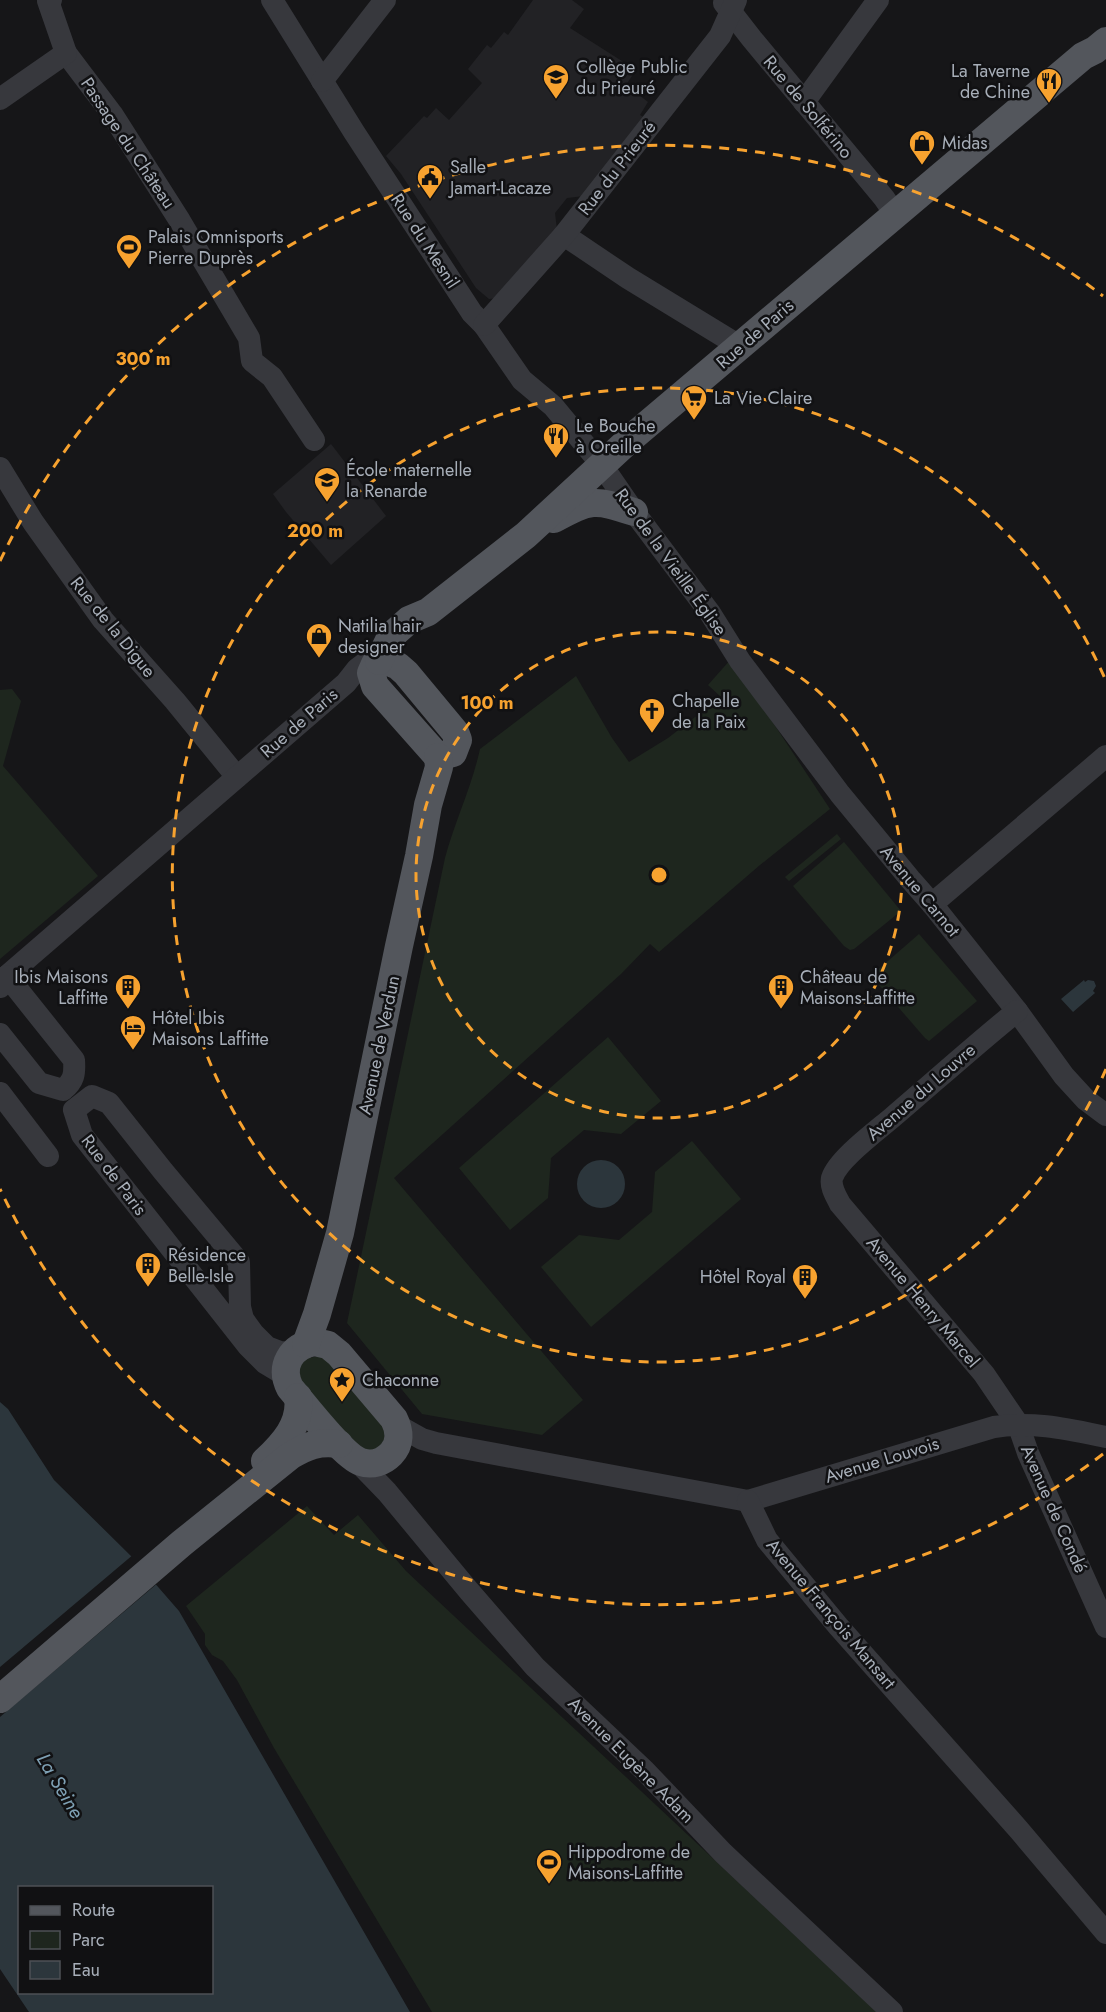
<svg xmlns="http://www.w3.org/2000/svg" width="1106" height="2012" viewBox="0 0 1106 2012" font-family="Jost,sans-serif">
	<rect width="100%" height="100%" fill="#161618"/>
	<g fill="#222225">
		<polygon points="533,0 572,0 584,9 570,28 636,70 626,85 648,102 640,115 647,119 584,196 567,198 555,213 557,230 499,298 489,299 476,288 401,174 386,156 424,116 427,118 436,108 449,120 482,83 468,69 487,45 491,48 504,32 508,35"/>
		<polygon points="331,444 386,516 331,565 286,512 273,494"/>
	</g>
	<g fill="#1e261e">
		<path d="M731,659L830,809L760,865L659,952L650,944L621,974L394,1178L583,1400L542,1435L422,1414L347,1323L445,858C455,821 472,786 480,749L576,676L612,738L629,762L668,738L721,697L708,685Z"/>
		<polygon points="12,689 21,701 3,766 98,876 0,959 0,690"/>
		<polygon points="837,834 841,839 789,881 785,877"/>
		<polygon points="844,842 901,911 854,949 850,950 844,946 793,886"/>
		<polygon points="919,934 977,1001 929,1041 925,1038 873,978 873,974"/>
		<polygon points="608,1037 661,1101 621,1134 584,1130 551,1158 548,1198 510,1230 459,1168"/>
		<polygon points="692,1141 741,1199 591,1327 541,1267 579,1235 619,1240 652,1212 655,1172"/>
		<polygon points="323,1355 387,1431 381,1448 362,1453 300,1385 298,1367 304,1359"/>
		<polygon points="307,1506 334,1535 358,1515 406,1571 877,2012 432,2012 274,1748 237,1680 223,1661 212,1655 205,1645 205,1634 186,1606"/>
	</g>
	<g fill="#2c363c" fill-rule="evenodd">
		<polygon points="1084,980 1085,982 1088,980 1094,981 1096,986 1093,991 1095,993 1073,1012 1061,999"/>
		<circle cx="601" cy="1184" r="24"/>
		<path d="M0,1402L8,1409L54,1480L132,1557L179,1611L410,2012H29L0,1969ZM20,1888H212V1992H20Z"/>
	</g>
	<polygon fill="#161618" points="134,1554 159,1582 0,1717 0,1667"/>
	<g fill="none" stroke-linecap="round" stroke-linejoin="round">
		<g stroke="#37383d" stroke-width="22">
			<polyline points="272,0 354,132 472,313 484,325 522,380 553,406 601,464 634,512 710,613 740,661 840,794 910,879 932,904 1017,1011 1064,1076 1086,1100 1106,1115"/>
			<polyline points="724,3 752,39 884,198 895,214"/>
			<polyline points="66,53 112,114 180,221 249,338 252,361 272,377 314,440"/>
			<polyline points="322,81 385,0"/>
			<polyline points="0,99 66,53 48,1 51,0"/>
			<polyline points="804,102 878,0"/>
			<polyline points="564,235 628,278 741,347"/>
			<polyline points="484,325 564,235 720,36 736,0"/>
			<polyline points="0,468 33,522 103,620 175,701 237,777"/>
			<polyline points="932,904 1106,756"/>
			<polyline points="7,976 346,683 357,669 365,663 375,664"/>
			<path d="M0,987L7,976L74,1060C75,1074 74,1081 63,1090L39,1083L0,1034"/>
			<path d="M1017,1011C975,1045 935,1081 894,1116C878,1130 838,1159 832,1178C830,1187 836,1196 840,1204L984,1374L1018,1424L1028,1453L1106,1627"/>
			<polyline points="0,1093 48,1156"/>
			<polyline points="285,1375 265,1363 248,1346 82,1135 74,1110 92,1096 109,1103 163,1171 239,1262 240,1307 243,1319 253,1333 267,1347 280,1352 292,1353"/>
			<path d="M397,1425L422,1439L436,1443L748,1501L994,1427C1034,1421 1067,1429 1106,1437"/>
			<polyline points="358,1462 387,1492 469,1591 535,1667 645,1771 723,1853 892,2012"/>
			<polyline points="748,1501 767,1540 838,1626 1019,1830 1106,1933"/>
		</g>
		<g stroke="#53565c" stroke-width="28">
			<path d="M554,519C591,499 594,499 634,512"/>
			<polygon points="384,660 398,666 406,673 455,732 458,740 453,753 438,757 375,686 371,673 375,664"/>
			<polyline points="379,661 391,636 409,620 428,612 526,535 630,439 1083,56 1095,50 1106,41"/>
			<path d="M315,1342L328,1345L339,1354L394,1419C400,1431 401,1444 391,1454C383,1462 372,1466 361,1462C343,1456 304,1404 290,1388C279,1366 291,1346 315,1342Z"/>
			<polyline points="306,1344 317,1314 340,1233 399,946 419,856 428,805 439,767 438,757"/>
			<path d="M265,1461C283,1444 302,1424 298,1397"/>
			<path d="M0,1699L182,1543L290,1456C306,1446 319,1441 339,1444"/>
		</g>
	</g>
	<g fill="none" stroke="#f7a22f" stroke-width="3" stroke-dasharray="10 8">
		<circle cx="659" cy="875" r="243"/>
		<path d="M1106 1069A487 487 0 1 1 1106 681"/>
		<path d="M1103 1454A730 730 0 0 1 0 1189M0 561A730 730 0 0 1 1103 296"/>
	</g>
	<defs>
		<g id="school-pin" transform="scale(1.35)"><path d="M0 17L-7.5 6A9.5 9.5 0 1 1 7.5 6Z" fill="#f7a22f" stroke="#111113"/><path d="M0-5L7-2L0 1L-7-2ZM-4 1L0 2.5L4 1V4Q0 6-4 4Z" fill="#111"/></g>
		<g id="restaurant-pin" transform="scale(1.35)"><path d="M0 17L-7.5 6A9.5 9.5 0 1 1 7.5 6Z" fill="#f7a22f" stroke="#111113"/><path d="M-5-6h1v4h1v-4h1v4h1v-4h1v5L-1.5 .5V6h-2V.5L-5-1ZM5-6V6H3V1.5H1.5Q1.5-4 5-6Z" fill="#111"/></g>
		<g id="shop-pin" transform="scale(1.35)"><path d="M0 17L-7.5 6A9.5 9.5 0 1 1 7.5 6Z" fill="#f7a22f" stroke="#111113"/><path d="M-5-2.5h2.3a2.7 3.5 0 0 1 5.4 0H5L5.5 6h-11ZM-1.5-2.5h3a1.5 2.3 0 0 0-3 0Z" fill="#111"/></g>
		<g id="civic-pin" transform="scale(1.35)"><path d="M0 17L-7.5 6A9.5 9.5 0 1 1 7.5 6Z" fill="#f7a22f" stroke="#111113"/><path d="M-.6-6.5H3V-4.5H.6V-3L4-1V1h2V6H-6V1h2V-1L-.6-3ZM-1.2 2.5V6h2.4V2.5Z" fill="#111"/></g>
		<g id="stadium-pin" transform="scale(1.35)"><path d="M0 17L-7.5 6A9.5 9.5 0 1 1 7.5 6Z" fill="#f7a22f" stroke="#111113"/><path d="M0-5a6.5 5 0 1 0 0 10a6.5 5 0 1 0 0-10ZM-3.5-1.8h7v3.6h-7Z" fill="#111"/></g>
		<g id="supermarket-pin" transform="scale(1.35)"><path d="M0 17L-7.5 6A9.5 9.5 0 1 1 7.5 6Z" fill="#f7a22f" stroke="#111113"/><path d="M-6-5.5h2.5l.6 2H6L4.5 2H-2.5L-4.4-4H-6ZM-1.5 3.2a1.3 1.3 0 1 0 .1 0ZM3 3.2a1.3 1.3 0 1 0 .1 0Z" fill="#111"/></g>
		<g id="church-pin" transform="scale(1.35)"><path d="M0 17L-7.5 6A9.5 9.5 0 1 1 7.5 6Z" fill="#f7a22f" stroke="#111113"/><path d="M-1.2-6h2.4v3.5h3.3v2.4h-3.3V6h-2.4V-.1h-3.3v-2.4h3.3Z" fill="#111"/></g>
		<g id="building-pin" transform="scale(1.35)"><path d="M0 17L-7.5 6A9.5 9.5 0 1 1 7.5 6Z" fill="#f7a22f" stroke="#111113"/><path d="M-4-6H4V6H1V3H-1V6H-4ZM-2.5-4.3h1.7v1.8h-1.7ZM.8-4.3h1.7v1.8H.8ZM-2.5-1h1.7V.8h-1.7ZM.8-1h1.7V.8H.8Z" fill="#111"/></g>
		<g id="hotel-pin" transform="scale(1.35)"><path d="M0 17L-7.5 6A9.5 9.5 0 1 1 7.5 6Z" fill="#f7a22f" stroke="#111113"/><path d="M-6-4.5h1.5V1H6V5H4.5V3h-9V5H-6ZM-4 0a1.8 1.8 0 1 1 3.6 0ZM.5 0V-2.5h3Q6-2.5 6 0Z" fill="#111"/></g>
		<g id="sight-pin" transform="scale(1.35)"><path d="M0 17L-7.5 6A9.5 9.5 0 1 1 7.5 6Z" fill="#f7a22f" stroke="#111113"/><path d="M0-6L1.8-2.2L6-1.7L2.9 1.2L3.7 5.4L0 3.3L-3.7 5.4L-2.9 1.2L-6-1.7L-1.8-2.2Z" fill="#111"/></g>
	</defs>
	<g fill-rule="evenodd">
		<use href="#school-pin" x="556" y="77"/>
		<use href="#restaurant-pin" x="1049" y="81"/>
		<use href="#shop-pin" x="922" y="143"/>
		<use href="#civic-pin" x="430" y="177"/>
		<use href="#stadium-pin" x="129" y="247"/>
		<use href="#supermarket-pin" x="694" y="398"/>
		<use href="#restaurant-pin" x="556" y="436"/>
		<use href="#school-pin" x="327" y="480"/>
		<use href="#shop-pin" x="319" y="636"/>
		<use href="#church-pin" x="652" y="711"/>
		<use href="#building-pin" x="128" y="987"/>
		<use href="#building-pin" x="781" y="987"/>
		<use href="#hotel-pin" x="133" y="1028"/>
		<use href="#building-pin" x="148" y="1265"/>
		<use href="#building-pin" x="805" y="1277"/>
		<use href="#sight-pin" x="342" y="1380"/>
		<use href="#stadium-pin" x="549" y="1862"/>
	</g>
	<g text-anchor="middle" dominant-baseline="central" stroke-width="5" stroke-linejoin="round" paint-order="stroke">
		<g font-size="18" fill="#a7aeb8" stroke="#111113" text-anchor="start">
			<text x="576" y="67">Collège Public<tspan x="576" dy="21">du Prieuré</tspan></text>
			<text x="1030" y="71" text-anchor="end">La Taverne<tspan x="1030" dy="21">de Chine</tspan></text>
			<text x="942" y="143">Midas</text>
			<text x="450" y="167">Salle<tspan x="450" dy="21">Jamart-Lacaze</tspan></text>
			<text x="148" y="237">Palais Omnisports<tspan x="148" dy="21">Pierre Duprès</tspan></text>
			<text x="714" y="398">La Vie Claire</text>
			<text x="576" y="426">Le Bouche<tspan x="576" dy="21">à Oreille</tspan></text>
			<text x="346" y="470">École maternelle<tspan x="346" dy="21">la Renarde</tspan></text>
			<text x="338" y="626">Natilia hair<tspan x="338" dy="21">designer</tspan></text>
			<text x="672" y="701">Chapelle<tspan x="672" dy="21">de la Paix</tspan></text>
			<text x="108" y="977" text-anchor="end">Ibis Maisons<tspan x="108" dy="21">Laffitte</tspan></text>
			<text x="800" y="977">Château de<tspan x="800" dy="21">Maisons-Laffitte</tspan></text>
			<text x="152" y="1018">Hôtel Ibis<tspan x="152" dy="21">Maisons Laffitte</tspan></text>
			<text x="168" y="1255">Résidence<tspan x="168" dy="21">Belle-Isle</tspan></text>
			<text x="786" y="1277" text-anchor="end">Hôtel Royal</text>
			<text x="362" y="1380">Chaconne</text>
			<text x="568" y="1852">Hippodrome de<tspan x="568" dy="21">Maisons-Laffitte</tspan></text>
		</g>
		<g font-size="18" fill="#a7aeb8" stroke="#111113">
			<text transform="translate(808 107) rotate(50)">Rue de Solférino</text>
			<text transform="translate(128 143) rotate(56)">Passage du Château</text>
			<text transform="translate(617 168) rotate(-52)">Rue du Prieuré</text>
			<text transform="translate(425 241) rotate(57)">Rue du Mesnil</text>
			<text transform="translate(755 334) rotate(-41)">Rue de Paris</text>
			<text transform="translate(671 562) rotate(54)">Rue de la Vieille Église</text>
			<text transform="translate(113 627) rotate(51)">Rue de la Digue</text>
			<text transform="translate(299 723) rotate(-41)">Rue de Paris</text>
			<text transform="translate(920 891) rotate(50)">Avenue Carnot</text>
			<text transform="translate(379 1045) rotate(-78)">Avenue de Verdun</text>
			<text transform="translate(921 1092) rotate(-41)">Avenue du Louvre</text>
			<text transform="translate(114 1175) rotate(53)">Rue de Paris</text>
			<text transform="translate(923 1302) rotate(50)">Avenue Henry Marcel</text>
			<text transform="translate(882 1460) rotate(-17)">Avenue Louvois</text>
			<text transform="translate(1054 1509) rotate(66)">Avenue de Condé</text>
			<text transform="translate(831 1614) rotate(50)">Avenue François Mansart</text>
			<text transform="translate(631 1760) rotate(45)">Avenue Eugène Adam</text>
		</g>
		<g font-size="20" font-style="italic" fill="#7ea0b4" stroke="#111113">
			<text transform="translate(60 1786) rotate(59)">La Seine</text>
		</g>
	</g>
	<circle cx="659" cy="875" r="9" fill="#f7a22f" stroke="#111113" stroke-width="3"/>
	<g font-size="18" text-anchor="middle" font-weight="bold" fill="#f7a22f" stroke="#111113" stroke-width="5" stroke-linejoin="round" paint-order="stroke">
		<text x="143" y="365">300 m</text>
		<text x="315" y="537">200 m</text>
		<text x="487" y="709">100 m</text>
	</g>
	<rect x="18" y="1886" width="195" height="108" fill="#111113" stroke="#4d5055" stroke-width="1.5"/>
	<rect x="30" y="1906" width="30" height="9" fill="#53565c" stroke="#4d5055" stroke-width="1.5"/>
	<text x="72" y="1916" font-size="18" fill="#a7aeb8">Route</text>
	<rect x="30" y="1931" width="30" height="18" fill="#1e261e" stroke="#4d5055" stroke-width="1.5"/>
	<text x="72" y="1946" font-size="18" fill="#a7aeb8">Parc</text>
	<rect x="30" y="1961" width="30" height="18" fill="#2c363c" stroke="#4d5055" stroke-width="1.5"/>
	<text x="72" y="1976" font-size="18" fill="#a7aeb8">Eau</text>
</svg>
